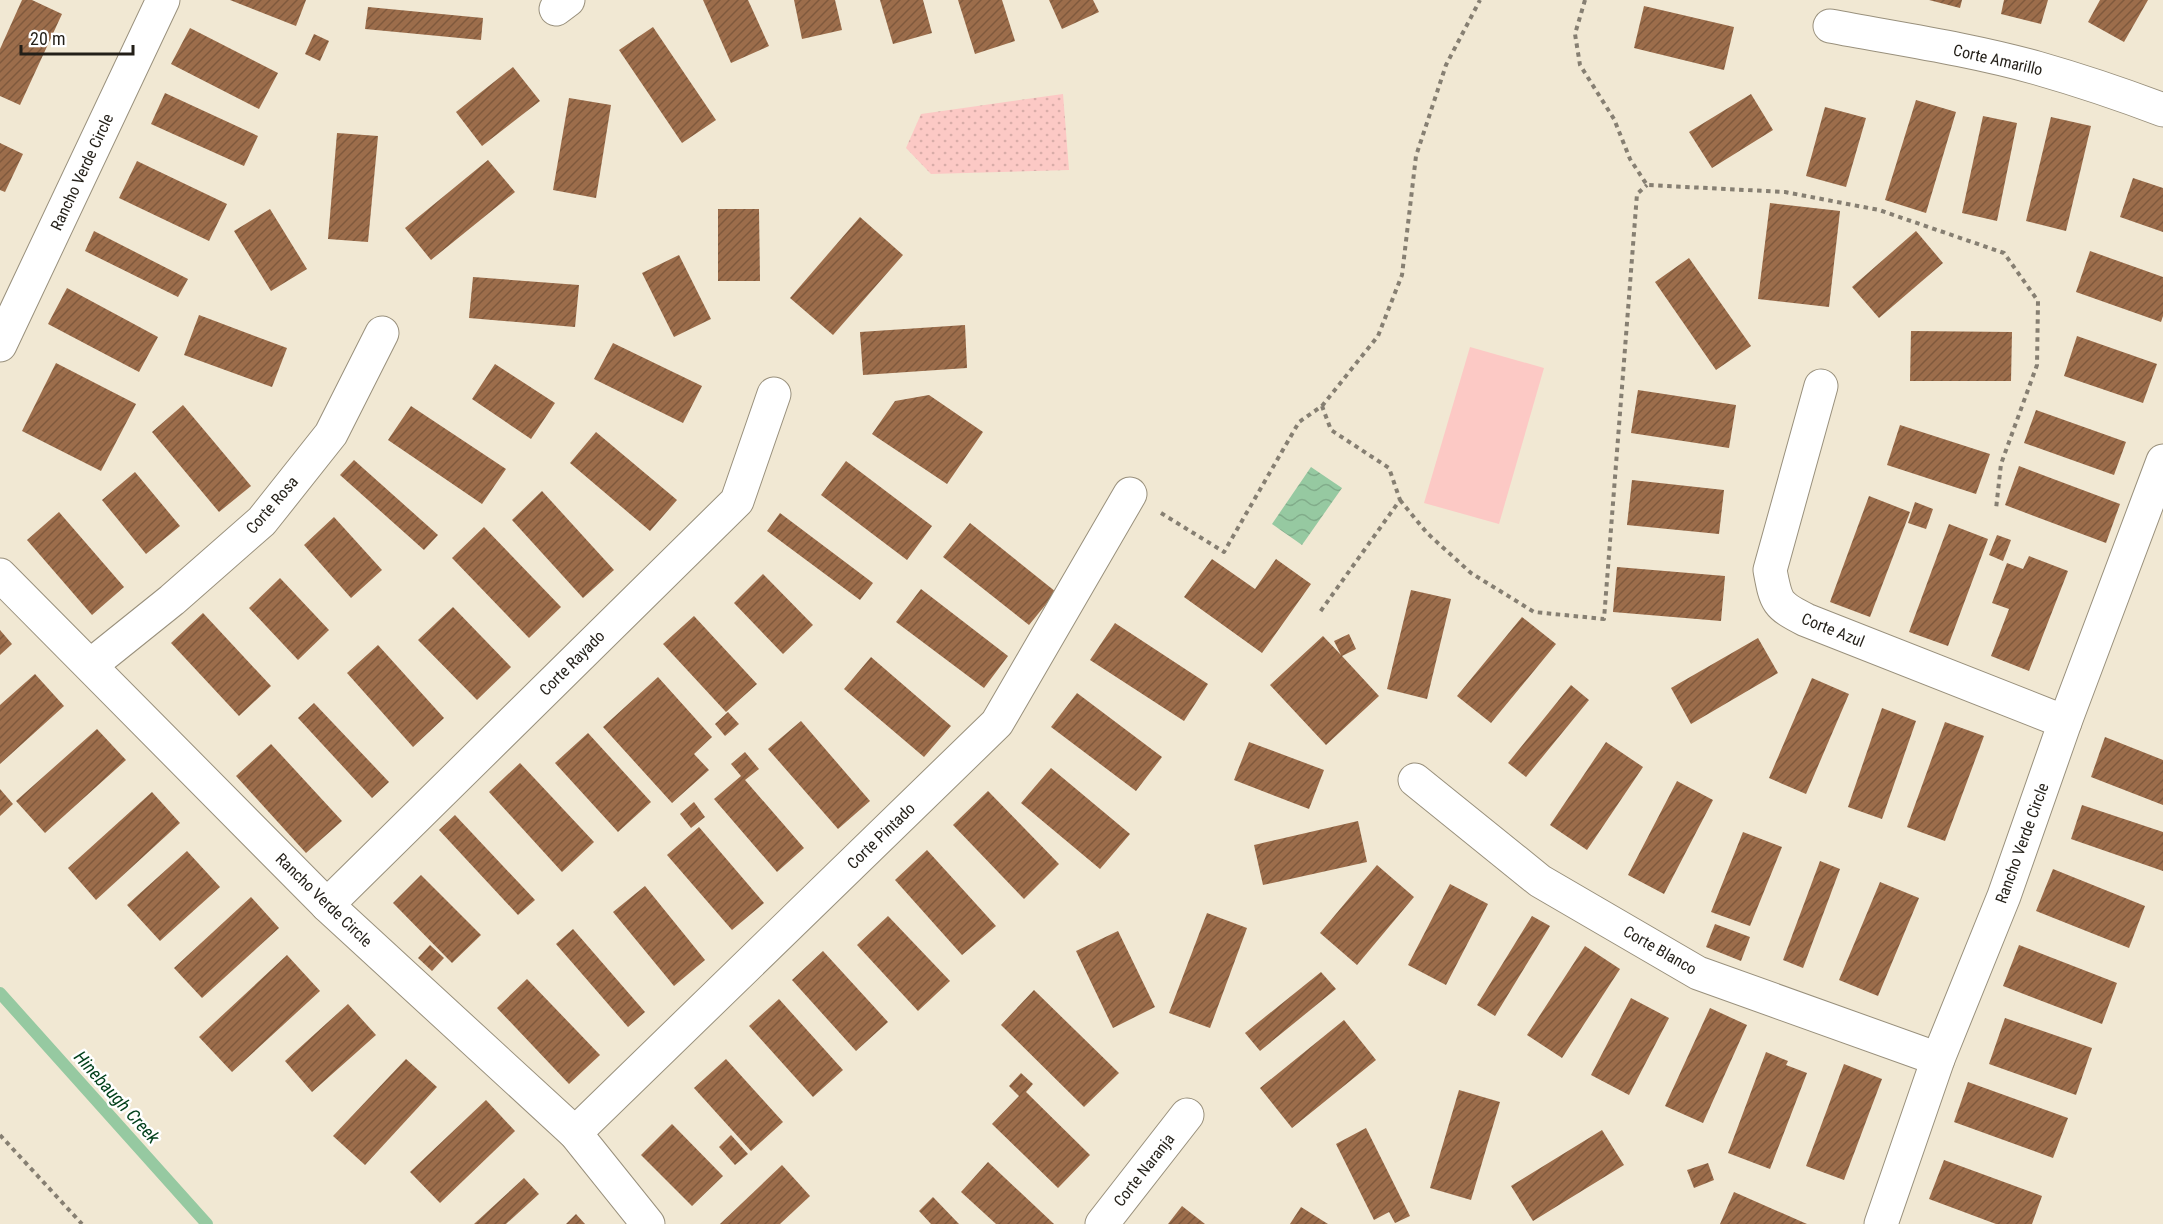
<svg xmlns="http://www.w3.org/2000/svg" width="2163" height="1224" viewBox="0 0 2163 1224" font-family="'Roboto Condensed',sans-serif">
	<defs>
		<pattern id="park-dots" width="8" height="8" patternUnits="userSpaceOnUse" patternTransform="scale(1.5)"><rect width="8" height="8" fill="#fcc9c5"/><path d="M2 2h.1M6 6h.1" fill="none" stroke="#d8aca8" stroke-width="1.8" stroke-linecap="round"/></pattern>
		<pattern id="water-waves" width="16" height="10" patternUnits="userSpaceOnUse" patternTransform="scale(1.5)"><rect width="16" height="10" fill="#96c9a1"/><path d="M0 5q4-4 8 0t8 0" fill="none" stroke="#81ac8a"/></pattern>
		<pattern id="building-hatch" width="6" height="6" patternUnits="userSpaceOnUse" patternTransform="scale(1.5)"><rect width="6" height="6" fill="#9c6d4b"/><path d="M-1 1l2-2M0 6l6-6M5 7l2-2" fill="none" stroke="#7f593d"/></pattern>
	</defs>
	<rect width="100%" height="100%" fill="#f1e8d3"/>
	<polygon fill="#fcc9c5" points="1470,347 1544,368 1499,524 1424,503"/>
	<polygon fill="url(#park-dots)" points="1063,94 1069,170 931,174 906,148 921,114"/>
	<polygon fill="url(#water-waves)" points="1311,467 1342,488 1302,545 1272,524"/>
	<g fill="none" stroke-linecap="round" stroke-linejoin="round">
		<polyline stroke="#96c9a1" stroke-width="12" points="0,993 207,1224"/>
	</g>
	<g fill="url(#building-hatch)">
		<polygon points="22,0 32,0 62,14 20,105 0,96 0,49"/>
		<polygon points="230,0 306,0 296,26"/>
		<polygon points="703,0 748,0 769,46 731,63"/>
		<polygon points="794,0 835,0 842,30 802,39"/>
		<polygon points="880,0 923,0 932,33 893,44"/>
		<polygon points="958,0 1002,0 1015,41 975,54"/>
		<polygon points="1049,0 1093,0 1099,12 1062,29"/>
		<polygon points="1929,0 1962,0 1960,8"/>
		<polygon points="2004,0 2048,0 2041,24 2001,14"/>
		<polygon points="2100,0 2148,0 2124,42 2088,22"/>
		<polygon points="1644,6 1734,27 1724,70 1634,48"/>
		<polygon points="368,7 483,18 481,40 365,29"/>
		<polygon points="653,27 716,120 682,143 619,50"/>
		<polygon points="190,28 278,73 259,109 171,64"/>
		<polygon points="314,34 329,41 320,61 305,54"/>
		<polygon points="513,67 540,101 482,146 456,112"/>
		<polygon points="165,93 258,136 244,166 151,124"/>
		<polygon points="1751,94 1773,130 1712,168 1689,132"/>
		<polygon points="569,98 611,105 596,198 553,190"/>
		<polygon points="1916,100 1956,112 1926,213 1885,200"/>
		<polygon points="1825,107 1866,118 1846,187 1806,176"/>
		<polygon points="1983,116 2017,123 1997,221 1962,213"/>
		<polygon points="2051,117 2091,126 2066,231 2026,221"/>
		<polygon points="337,133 378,136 368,242 328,239"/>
		<polygon points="0,143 23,154 5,192 0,190"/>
		<polygon points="488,160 515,192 431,260 405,228"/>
		<polygon points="137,161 227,204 209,241 119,198"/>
		<polygon points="2133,178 2163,188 2163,232 2120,217"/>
		<polygon points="1770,203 1840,211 1829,307 1758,299"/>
		<polygon points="270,209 307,269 271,291 234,231"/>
		<polygon points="718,209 759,209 760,281 718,281"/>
		<polygon points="860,217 903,255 833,335 790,298"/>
		<polygon points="94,231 188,279 178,297 85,251"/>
		<polygon points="1916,231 1943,263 1879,318 1852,287"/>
		<polygon points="2090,251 2163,277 2163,316 2161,322 2076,292"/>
		<polygon points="679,255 711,319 674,337 642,273"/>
		<polygon points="1689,258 1751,346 1716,370 1655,282"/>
		<polygon points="473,277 579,285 575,327 469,318"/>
		<polygon points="67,288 158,337 139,372 48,324"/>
		<polygon points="199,315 287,348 272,387 184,355"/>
		<polygon points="965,325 967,368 863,375 860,332"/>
		<polygon points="1911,331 2012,332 2011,381 1910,381"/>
		<polygon points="2077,336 2157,364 2143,403 2064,376"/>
		<polygon points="613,343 702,386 683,423 594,379"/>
		<polygon points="56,363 136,404 101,471 22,431"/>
		<polygon points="495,364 555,403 531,439 472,399"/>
		<polygon points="1638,390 1736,405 1729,448 1631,433"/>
		<polygon points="929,395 983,432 947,484 872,434 895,401"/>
		<polygon points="183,405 251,486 219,512 152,432"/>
		<polygon points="411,406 506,469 482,504 388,440"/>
		<polygon points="2036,410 2126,442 2114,475 2024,443"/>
		<polygon points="1900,425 1990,454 1976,494 1887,465"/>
		<polygon points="596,432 677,500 650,531 570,463"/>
		<polygon points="354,460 438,535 424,550 340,475"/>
		<polygon points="846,461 932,526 907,560 821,495"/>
		<polygon points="2019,466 2120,504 2106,543 2005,505"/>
		<polygon points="135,472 180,526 146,554 102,500"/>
		<polygon points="1632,480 1724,490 1719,534 1627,525"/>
		<polygon points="542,491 614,570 583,598 512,520"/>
		<polygon points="1869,496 1910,512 1870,617 1830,602"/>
		<polygon points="1915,502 1933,509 1926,529 1908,523"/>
		<polygon points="59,512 124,587 92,615 27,540"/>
		<polygon points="780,513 873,583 860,600 767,531"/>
		<polygon points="334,517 382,570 351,598 304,545"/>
		<polygon points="970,523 1056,592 1029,625 943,557"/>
		<polygon points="1949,524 1988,539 1948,646 1909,632"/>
		<polygon points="484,527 561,607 529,638 452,558"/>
		<polygon points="1997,535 2011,540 2003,561 1989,555"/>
		<polygon points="2029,556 2068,571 2029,671 1991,656 2009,609 1992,603 2007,563 2023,569"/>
		<polygon points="1212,559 1255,589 1276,559 1311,584 1262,653 1184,597"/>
		<polygon points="1617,567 1725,576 1721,621 1613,612"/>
		<polygon points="763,574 813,625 783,654 734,603"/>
		<polygon points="280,578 329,630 298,660 249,608"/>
		<polygon points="921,589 1008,656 984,688 896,622"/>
		<polygon points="1411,590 1451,599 1427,699 1387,689"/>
		<polygon points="453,607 511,667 477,700 418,640"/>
		<polygon points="203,613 271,686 239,716 171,643"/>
		<polygon points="694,616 757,684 726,712 663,644"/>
		<polygon points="1522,617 1556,644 1491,723 1457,696"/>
		<polygon points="1115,623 1208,684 1184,721 1090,660"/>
		<polygon points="0,630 12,644 0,655"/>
		<polygon points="1349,634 1356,649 1342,656 1379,696 1326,745 1270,685 1323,636 1341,655 1334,641"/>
		<polygon points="1758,638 1778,673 1691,724 1671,688"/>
		<polygon points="378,645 444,718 413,747 347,673"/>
		<polygon points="871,657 951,726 924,757 844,689"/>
		<polygon points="35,674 64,706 0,764 0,705"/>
		<polygon points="658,677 712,737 694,754 709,770 672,803 603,727"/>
		<polygon points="1812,678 1849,694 1806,794 1769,778"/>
		<polygon points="1571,685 1589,700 1526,777 1508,763"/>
		<polygon points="1077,693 1162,757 1136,791 1051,727"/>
		<polygon points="314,703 389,782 372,798 298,718"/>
		<polygon points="1882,708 1916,721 1882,819 1848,807"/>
		<polygon points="728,712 739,724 725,736 715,724"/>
		<polygon points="801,721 870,801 838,829 768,749"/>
		<polygon points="1945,722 1984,736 1945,841 1907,827"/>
		<polygon points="97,729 126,760 45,833 16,801"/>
		<polygon points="588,733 651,802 618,832 555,763"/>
		<polygon points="2105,737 2163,760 2163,805 2091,777"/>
		<polygon points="1249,742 1324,770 1309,809 1234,780"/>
		<polygon points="1606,742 1643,767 1587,850 1550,825"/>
		<polygon points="271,744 342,821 306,853 236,776"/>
		<polygon points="745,752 759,769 745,780 804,848 777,872 714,799 741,776 731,764"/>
		<polygon points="520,763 594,842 562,872 489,792"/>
		<polygon points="1051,768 1130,834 1100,869 1021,803"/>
		<polygon points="1677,781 1713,800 1664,894 1628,875"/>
		<polygon points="0,789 13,804 0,816"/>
		<polygon points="988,791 1059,864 1024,899 953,825"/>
		<polygon points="152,792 180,823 96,900 68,868"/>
		<polygon points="694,802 705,817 691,828 680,814"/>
		<polygon points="2082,805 2163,832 2163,871 2071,839"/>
		<polygon points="455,815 535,900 518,915 439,830"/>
		<polygon points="1358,821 1367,862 1263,885 1254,845"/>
		<polygon points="699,827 764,903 732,930 667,855"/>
		<polygon points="1743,832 1782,847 1750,926 1711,912"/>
		<polygon points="927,850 996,926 962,955 895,880"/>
		<polygon points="187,851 220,887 160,941 127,905"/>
		<polygon points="1820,861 1840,869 1803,968 1783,960"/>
		<polygon points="1377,865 1414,897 1357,965 1320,933"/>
		<polygon points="2053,869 2145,906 2129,948 2036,911"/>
		<polygon points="421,875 481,935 452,963 393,903"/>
		<polygon points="1880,882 1919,898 1878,996 1839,980"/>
		<polygon points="1450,884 1488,904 1446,985 1408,965"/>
		<polygon points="645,886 705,960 674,986 613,912"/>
		<polygon points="251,897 279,928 202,998 174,968"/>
		<polygon points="1207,913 1247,928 1210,1028 1169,1013"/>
		<polygon points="888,916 950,981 918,1011 857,945"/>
		<polygon points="1532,916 1550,926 1495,1016 1477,1005"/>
		<polygon points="1715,924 1750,937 1741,961 1706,947"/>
		<polygon points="573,929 645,1012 628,1027 556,944"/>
		<polygon points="1118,931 1155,1007 1113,1028 1076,951"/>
		<polygon points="430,945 444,958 432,971 418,958"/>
		<polygon points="2019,945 2117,983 2102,1024 2003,986"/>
		<polygon points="1585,946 1620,969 1562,1058 1527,1035"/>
		<polygon points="823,951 888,1022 856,1051 792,980"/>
		<polygon points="287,955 320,991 232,1072 199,1037"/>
		<polygon points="1321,972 1336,989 1260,1051 1245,1033"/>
		<polygon points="527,979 600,1055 569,1084 497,1008"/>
		<polygon points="1034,990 1119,1073 1084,1107 1001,1025"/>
		<polygon points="1631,998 1669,1018 1629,1095 1591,1075"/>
		<polygon points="779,999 843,1070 813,1097 749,1026"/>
		<polygon points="348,1004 376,1035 312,1092 285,1061"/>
		<polygon points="1710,1008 1747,1025 1703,1123 1665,1106"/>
		<polygon points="2005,1018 2092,1048 2076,1095 1989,1064"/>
		<polygon points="1344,1020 1376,1060 1292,1128 1260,1088"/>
		<polygon points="1766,1052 1788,1061 1786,1065 1807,1073 1770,1169 1728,1153"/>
		<polygon points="406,1059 437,1087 365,1165 333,1136"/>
		<polygon points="726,1059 783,1122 751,1151 694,1088"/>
		<polygon points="1844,1064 1882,1079 1844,1180 1806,1166"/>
		<polygon points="1021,1073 1033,1084 1026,1092 1090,1155 1058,1188 992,1124 1019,1096 1009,1086"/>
		<polygon points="1968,1082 2068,1118 2053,1158 1954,1122"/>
		<polygon points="1459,1090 1500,1102 1471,1200 1430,1188"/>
		<polygon points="486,1100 515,1131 440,1203 410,1172"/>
		<polygon points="672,1124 723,1176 692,1206 641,1155"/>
		<polygon points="1366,1128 1410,1216 1395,1223 1389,1212 1374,1220 1336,1144"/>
		<polygon points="1602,1130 1624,1165 1533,1221 1511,1186"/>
		<polygon points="731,1135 748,1154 735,1165 719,1147"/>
		<polygon points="1944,1160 2042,1196 2032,1224 1996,1224 1929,1199"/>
		<polygon points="988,1162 1054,1224 996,1224 961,1192"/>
		<polygon points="1708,1163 1714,1180 1694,1188 1687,1170"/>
		<polygon points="782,1165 810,1196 780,1224 720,1224"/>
		<polygon points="524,1178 539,1194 506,1224 474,1224"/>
		<polygon points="1734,1192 1807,1224 1720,1224"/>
		<polygon points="933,1197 959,1224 931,1224 919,1211"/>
		<polygon points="1182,1206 1205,1224 1168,1224"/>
		<polygon points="1301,1207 1328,1224 1290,1224"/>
		<polygon points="576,1214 585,1224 566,1224"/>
	</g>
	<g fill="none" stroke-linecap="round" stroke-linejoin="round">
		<g stroke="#99907c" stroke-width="35">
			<g id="street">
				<polyline points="556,9 568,0"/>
				<path d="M1830,26C1899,39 1969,49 2037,68C2079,80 2121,94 2163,110"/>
				<polyline points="0,345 163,0"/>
				<path d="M1821,386L1770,570C1776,602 1776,605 1806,620L2065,722"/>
				<polyline points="0,575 327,905 575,1133 648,1224"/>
				<polyline points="91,665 172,600 262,521 331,434 382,333"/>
				<polyline points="1415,780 1540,881 1698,973 1938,1059"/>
				<polyline points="327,905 737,501 774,394"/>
				<polyline points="575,1133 997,723 1130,494"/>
				<polyline points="1102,1224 1187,1115"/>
				<polyline points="1881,1224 1938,1059 2004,896 2065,722 2163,461"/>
			</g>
		</g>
		<g stroke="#867f72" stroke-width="4" stroke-dasharray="4.5 4.5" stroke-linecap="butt">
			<polyline points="1585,0 1575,34 1580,65 1614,119 1630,159 1647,185 1785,192 1879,210 2004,253 2038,301 2037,365 2001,464 1996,509"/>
			<polyline points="1322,406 1378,336 1402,275 1416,156 1446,65 1480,0"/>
			<polyline points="1400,500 1427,533 1471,573 1534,612 1604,619 1637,194 1647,185"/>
			<polyline points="1161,513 1224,552 1299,422 1322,406 1331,430 1389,468 1400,500 1320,612"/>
			<polyline points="0,1135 82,1224"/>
		</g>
		<use href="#street" stroke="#fff" stroke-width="33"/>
	</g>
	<g text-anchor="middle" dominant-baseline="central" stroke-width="5" stroke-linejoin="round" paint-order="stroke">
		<g font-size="16" fill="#231f18" stroke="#fff">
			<text transform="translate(1998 60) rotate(13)">Corte Amarillo</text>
			<text transform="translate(82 172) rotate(-65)">Rancho Verde Circle</text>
			<text transform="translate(272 505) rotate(-49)">Corte Rosa</text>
			<text transform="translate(1833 630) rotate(22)">Corte Azul</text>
			<text transform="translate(572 663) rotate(-45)">Corte Rayado</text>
			<text transform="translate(881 836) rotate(-44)">Corte Pintado</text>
			<text transform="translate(2022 843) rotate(-70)">Rancho Verde Circle</text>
			<text transform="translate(324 900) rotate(44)">Rancho Verde Circle</text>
			<text transform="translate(1660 950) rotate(30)">Corte Blanco</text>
			<text transform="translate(1144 1170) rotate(-52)">Corte Naranja</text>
		</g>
		<g font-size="18" font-style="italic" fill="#01401b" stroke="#fff">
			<text transform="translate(117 1097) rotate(48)">Hinebaugh Creek</text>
		</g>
	</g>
	<path d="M21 45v9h112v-9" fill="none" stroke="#231f18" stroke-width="3"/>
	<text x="30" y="45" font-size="18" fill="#231f18" stroke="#ffffff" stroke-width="4.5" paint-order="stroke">20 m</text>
</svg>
